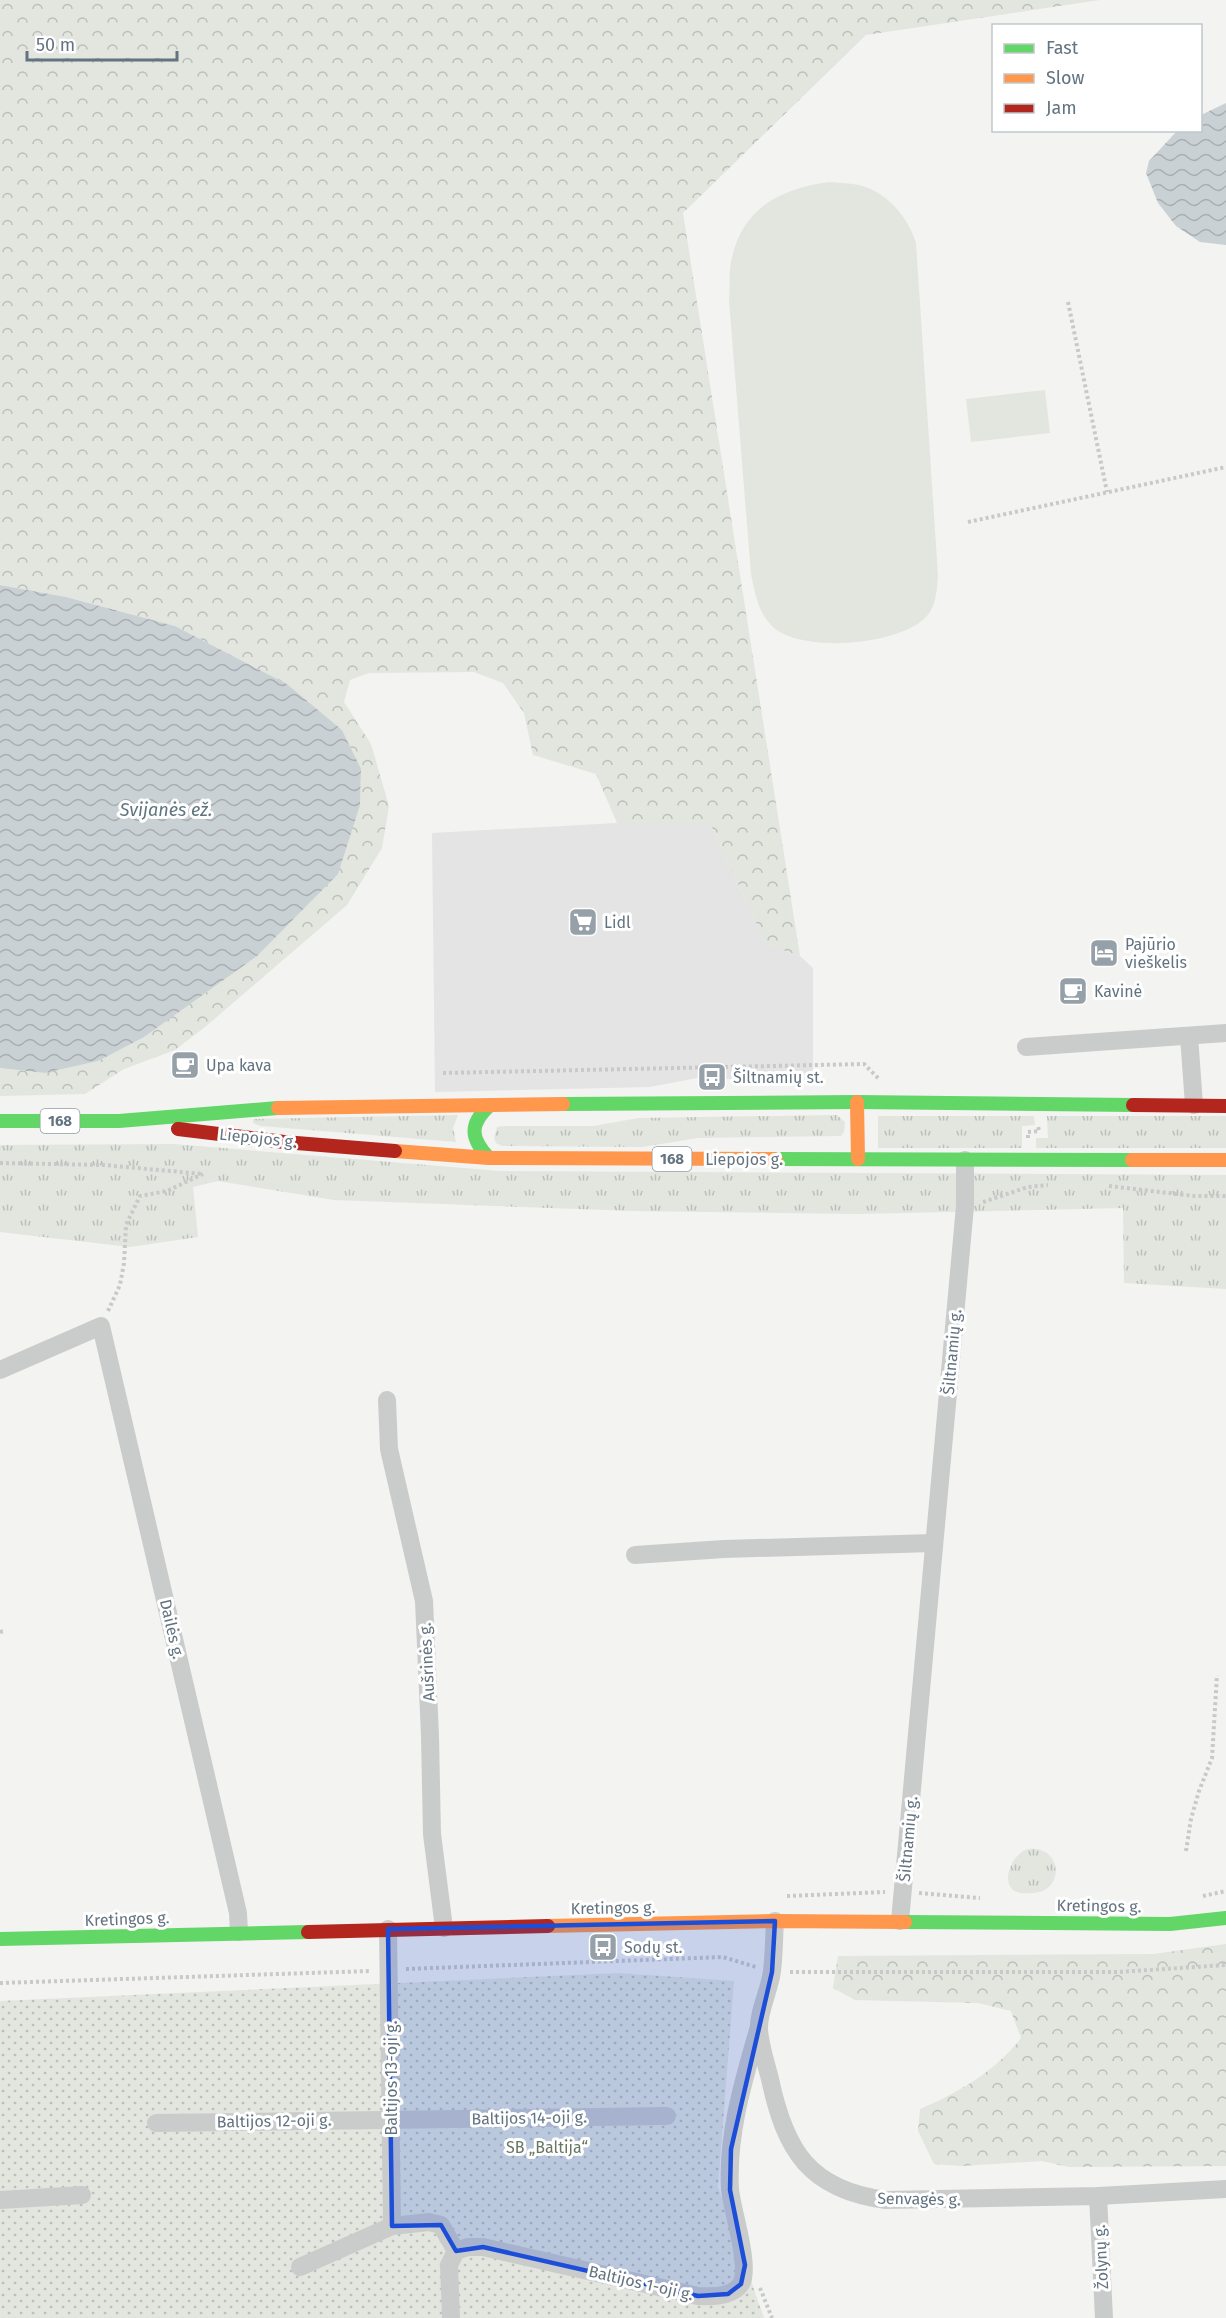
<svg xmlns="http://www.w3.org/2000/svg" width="1226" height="2318" viewBox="0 0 1226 2318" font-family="'Fira Sans',sans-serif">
	<defs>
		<pattern id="grass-tufts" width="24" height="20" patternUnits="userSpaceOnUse" patternTransform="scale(1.5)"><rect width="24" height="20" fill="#e2e6df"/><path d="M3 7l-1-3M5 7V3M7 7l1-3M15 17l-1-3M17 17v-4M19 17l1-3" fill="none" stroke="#bbbfba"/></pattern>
		<pattern id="forest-crowns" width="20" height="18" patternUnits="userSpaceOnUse" patternTransform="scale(1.5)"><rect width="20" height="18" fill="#e2e6df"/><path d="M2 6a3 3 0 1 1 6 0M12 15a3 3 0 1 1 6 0" fill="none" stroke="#bbbfba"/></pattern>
		<pattern id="garden-dots" width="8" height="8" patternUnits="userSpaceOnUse" patternTransform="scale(1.5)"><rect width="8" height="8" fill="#e2e6df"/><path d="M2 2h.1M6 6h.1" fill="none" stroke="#bbbfba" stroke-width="1.8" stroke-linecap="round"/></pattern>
		<pattern id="water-waves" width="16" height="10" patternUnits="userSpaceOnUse" patternTransform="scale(1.5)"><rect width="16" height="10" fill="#cad1d4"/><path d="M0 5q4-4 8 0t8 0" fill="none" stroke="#a8aeb1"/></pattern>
	</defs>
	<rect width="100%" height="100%" fill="#f3f3f1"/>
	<polygon fill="#e3e4e3" points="617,823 710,823 766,944 800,956 813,968 813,1081 697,1078 650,1087 435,1092 432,833"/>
	<g fill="url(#grass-tufts)">
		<polygon points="458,1115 453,1128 456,1142 261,1126 253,1123 253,1119"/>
		<polygon points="837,1115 845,1122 844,1132 841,1136 698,1138 642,1147 502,1146 496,1143 494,1138 497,1127 502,1126 593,1126 639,1118"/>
		<polygon points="878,1116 1034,1116 1035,1125 1022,1126 1022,1148 878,1148"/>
		<polygon points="1047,1116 1226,1116 1226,1148 1036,1148 1036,1138 1048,1138"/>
		<polygon points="174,1144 500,1171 1226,1175 1226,1289 1124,1283 1123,1208 858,1214 633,1211 334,1200 218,1181 193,1187 198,1237 130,1247 0,1232 0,1145"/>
		<path d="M1028,1849C1063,1845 1066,1893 1031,1893C1027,1893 1021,1894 1017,1892C999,1885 1011,1854 1028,1849Z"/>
	</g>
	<g fill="url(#forest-crowns)">
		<polygon points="0,0 1100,0 866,35 683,213 800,956 766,944 710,823 617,823 596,774 533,755 524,713 503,683 474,672 369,673 350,680 344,702 371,744 389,806 382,848 347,905 205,1027 175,1050 124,1069 85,1094 0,1096 0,1068 45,1073 98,1061 360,805 361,770 342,730 287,684 175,626 66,597 0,585"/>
		<path d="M1226,1944V2166L1069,2167L1042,2161L962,2166L934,2164L918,2131L920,2109C958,2093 996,2071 1021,2038L1011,2011L978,2003L855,2000L833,1988L838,1956L1153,1954Z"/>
	</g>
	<polygon fill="url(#garden-dots)" points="619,1973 734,1981 718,2187 764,2318 0,2318 0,2001"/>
	<g fill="#e2e6df">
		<path d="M829,182C840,183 852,183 862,186C888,193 909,219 916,243L938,576C937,590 936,609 924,619C895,645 805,653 774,628C758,614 755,593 751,574L729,300C730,288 729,274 731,262C741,209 779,189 829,182Z"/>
		<polygon points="1045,390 1050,433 971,442 966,399"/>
	</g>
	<g fill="url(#water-waves)">
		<polygon points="1226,103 1226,245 1200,242 1176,226 1158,203 1146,173 1149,161 1177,131 1200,130 1201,115"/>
		<polygon points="0,585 66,597 175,626 287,684 342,730 361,769 360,805 338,874 257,956 144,1037 98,1061 45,1073 0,1068"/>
	</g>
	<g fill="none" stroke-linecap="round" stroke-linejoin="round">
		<g stroke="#c8c9c9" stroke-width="4" stroke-dasharray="3 3" stroke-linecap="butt">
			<polyline points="1068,302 1107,492"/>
			<polyline points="968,522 1226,467"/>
			<polyline points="443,1073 864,1064 880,1080"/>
			<polyline points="1028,1138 1028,1132 1039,1131 1038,1126"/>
			<polyline points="0,1163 104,1165 203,1174"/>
			<polyline points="1109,1186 1194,1196 1226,1196"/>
			<polyline points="983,1202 1028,1187 1048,1185"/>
			<polyline points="108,1311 120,1285 124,1263 126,1225 140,1196 167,1191 203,1174"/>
			<polyline points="0,1632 4,1631"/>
			<polyline points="1186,1851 1191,1819 1199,1791 1212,1758 1217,1675"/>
			<polyline points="919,1893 980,1898"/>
			<polyline points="787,1896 885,1892"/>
			<polyline points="1203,1896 1226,1891"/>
			<polyline points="406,1969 723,1957 756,1967"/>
			<polyline points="790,1972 1118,1972 1226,1965"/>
			<polyline points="0,1983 371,1971"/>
			<polyline points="760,2288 772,2318"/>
		</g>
		<g stroke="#cacccc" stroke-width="18">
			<polyline points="1189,1036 1194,1105"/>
			<polyline points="1026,1047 1226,1033"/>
			<polyline points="0,1370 101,1326 238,1913 239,1932"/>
			<polyline points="387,1400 389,1449 424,1601 430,1736 432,1834 444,1928"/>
			<polyline points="635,1555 724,1549 934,1543"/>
			<path d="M775,1921C774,1937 774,1955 772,1971C770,1989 758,2012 759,2029C760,2046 766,2063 770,2079C785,2150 809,2190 886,2200L1098,2196L1226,2189"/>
			<polyline points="900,1921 965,1206 965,1160"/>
			<polyline points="388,1929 392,2226 429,2222 441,2225 456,2251"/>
			<polyline points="156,2123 667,2116"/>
			<polyline points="1098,2196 1104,2318"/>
			<polyline points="0,2200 82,2195"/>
			<polyline points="300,2267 392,2226"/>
			<path d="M451,2318L449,2265L456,2251L468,2247H483L698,2296C712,2297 732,2297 741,2284C751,2267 732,2211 730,2189C727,2135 743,2082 758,2030"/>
		</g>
		<g stroke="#63d668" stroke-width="14">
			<polyline points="563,1104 857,1102 1133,1105"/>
			<polyline points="0,1121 119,1121 278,1108"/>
			<path d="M489,1158C470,1138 469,1124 490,1105"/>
			<polyline points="776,1159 1132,1160"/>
			<polyline points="905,1922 1170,1924 1226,1918"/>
			<polyline points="0,1939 308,1932"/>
		</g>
		<g stroke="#ff974d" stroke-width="14">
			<polyline points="857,1102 858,1159"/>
			<polyline points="278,1108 563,1104"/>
			<polyline points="395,1151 489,1158 776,1159"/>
			<polyline points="1132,1160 1226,1160"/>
			<polyline points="548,1926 775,1921 905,1922"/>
		</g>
		<g stroke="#b3261e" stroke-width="14">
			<polyline points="1133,1105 1226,1106"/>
			<polyline points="178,1129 284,1142 395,1151"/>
			<polyline points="308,1932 548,1926"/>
		</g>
	</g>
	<path fill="#1d4ed8" fill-opacity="0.2" stroke="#1d4ed8" stroke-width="4.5" stroke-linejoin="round" d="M775,1921L772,1972L731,2149L730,2190L745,2265L741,2284L728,2294L698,2296L483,2247L456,2251L441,2225L392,2226L388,1929Z"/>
	<defs>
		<g id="supermarket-square" transform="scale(1.5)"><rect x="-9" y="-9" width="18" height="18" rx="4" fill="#95a0a8" stroke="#fff"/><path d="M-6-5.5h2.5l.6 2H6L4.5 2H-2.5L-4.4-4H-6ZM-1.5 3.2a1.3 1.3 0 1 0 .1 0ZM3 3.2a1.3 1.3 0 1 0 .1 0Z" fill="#fff"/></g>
		<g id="hotel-square" transform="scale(1.5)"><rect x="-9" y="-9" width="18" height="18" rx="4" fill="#95a0a8" stroke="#fff"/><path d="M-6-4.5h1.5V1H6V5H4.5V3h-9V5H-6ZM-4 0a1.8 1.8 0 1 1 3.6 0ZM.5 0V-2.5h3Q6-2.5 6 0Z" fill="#fff"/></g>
		<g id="cafe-square" transform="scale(1.5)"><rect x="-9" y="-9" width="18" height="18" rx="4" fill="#95a0a8" stroke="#fff"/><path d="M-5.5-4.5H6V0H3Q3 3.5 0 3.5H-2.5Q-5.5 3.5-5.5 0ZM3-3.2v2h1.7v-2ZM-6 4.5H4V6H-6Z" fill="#fff"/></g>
		<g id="bus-square" transform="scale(1.5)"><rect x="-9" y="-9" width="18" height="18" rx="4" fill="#95a0a8" stroke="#fff"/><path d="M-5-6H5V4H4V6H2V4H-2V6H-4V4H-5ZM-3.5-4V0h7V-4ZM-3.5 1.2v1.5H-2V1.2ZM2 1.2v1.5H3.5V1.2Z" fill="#fff"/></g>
	</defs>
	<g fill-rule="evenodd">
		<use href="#supermarket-square" x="583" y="922"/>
		<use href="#hotel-square" x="1104" y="953"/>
		<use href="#cafe-square" x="1073" y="991"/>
		<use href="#cafe-square" x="185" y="1065"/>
		<use href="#bus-square" x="712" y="1077"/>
		<use href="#bus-square" x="603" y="1947"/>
	</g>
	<g text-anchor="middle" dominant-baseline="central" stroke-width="6" stroke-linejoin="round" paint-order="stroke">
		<g fill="#fff" stroke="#929da6" stroke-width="1.5">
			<rect x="40.5" y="1109" width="39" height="24" rx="4.5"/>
			<rect x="652.5" y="1147" width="39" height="24" rx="4.5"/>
		</g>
		<g font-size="15" font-weight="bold" fill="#637380">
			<text x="60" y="1121">168</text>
			<text x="672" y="1159">168</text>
		</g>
		<g font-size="16" fill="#637380" stroke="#fff" text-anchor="start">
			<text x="604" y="922">Lidl</text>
			<text x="1125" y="944">Pajūrio<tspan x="1125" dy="18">vieškelis</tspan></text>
			<text x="1094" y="991">Kavinė</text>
			<text x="206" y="1065">Upa kava</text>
			<text x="733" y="1077">Šiltnamių st.</text>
			<text x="624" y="1947">Sodų st.</text>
		</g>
		<g font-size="16" fill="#637380" stroke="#fff">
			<text transform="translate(258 1138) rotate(6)">Liepojos g.</text>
			<text x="744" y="1159">Liepojos g.</text>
			<text transform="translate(952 1352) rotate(-85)">Šiltnamių g.</text>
			<text transform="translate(172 1629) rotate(77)">Dailės g.</text>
			<text transform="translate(427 1662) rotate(-93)">Aušrinės g.</text>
			<text transform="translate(908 1839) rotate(-85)">Šiltnamių g.</text>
			<text transform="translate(1099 1906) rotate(1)">Kretingos g.</text>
			<text transform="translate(613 1908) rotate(-1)">Kretingos g.</text>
			<text transform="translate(127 1919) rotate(-2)">Kretingos g.</text>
			<text transform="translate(391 2078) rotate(-90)">Baltijos 13-oji g.</text>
			<text transform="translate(529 2118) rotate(-1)">Baltijos 14-oji g.</text>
			<text transform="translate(274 2121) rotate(-1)">Baltijos 12-oji g.</text>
			<text transform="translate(919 2199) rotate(1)">Senvagės g.</text>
			<text transform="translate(1101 2257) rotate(-93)">Žolynų g.</text>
			<text transform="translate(641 2283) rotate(13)">Baltijos 1-oji g.</text>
		</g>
		<g font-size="16" fill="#667762" stroke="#fff">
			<text x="547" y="2147">SB „Baltija“</text>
		</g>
		<g font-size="18" font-style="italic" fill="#5f757e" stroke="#fff">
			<text x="166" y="810">Svijanės ež.</text>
		</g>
	</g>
	<rect x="992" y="24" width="210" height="108" fill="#ffffff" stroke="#c1c7cc" stroke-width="1.5"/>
	<rect x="1004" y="44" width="30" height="9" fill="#63d668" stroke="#c1c7cc" stroke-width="1.5"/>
	<text x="1046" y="54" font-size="18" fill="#637380">Fast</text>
	<rect x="1004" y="74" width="30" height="9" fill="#ff974d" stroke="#c1c7cc" stroke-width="1.5"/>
	<text x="1046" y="84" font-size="18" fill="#637380">Slow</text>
	<rect x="1004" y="104" width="30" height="9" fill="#b3261e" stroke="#c1c7cc" stroke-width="1.5"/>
	<text x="1046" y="114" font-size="18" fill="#637380">Jam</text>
	<path d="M27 51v9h150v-9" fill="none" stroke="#637380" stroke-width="3"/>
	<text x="36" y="51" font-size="18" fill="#637380" stroke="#ffffff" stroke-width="4.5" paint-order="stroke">50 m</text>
</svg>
